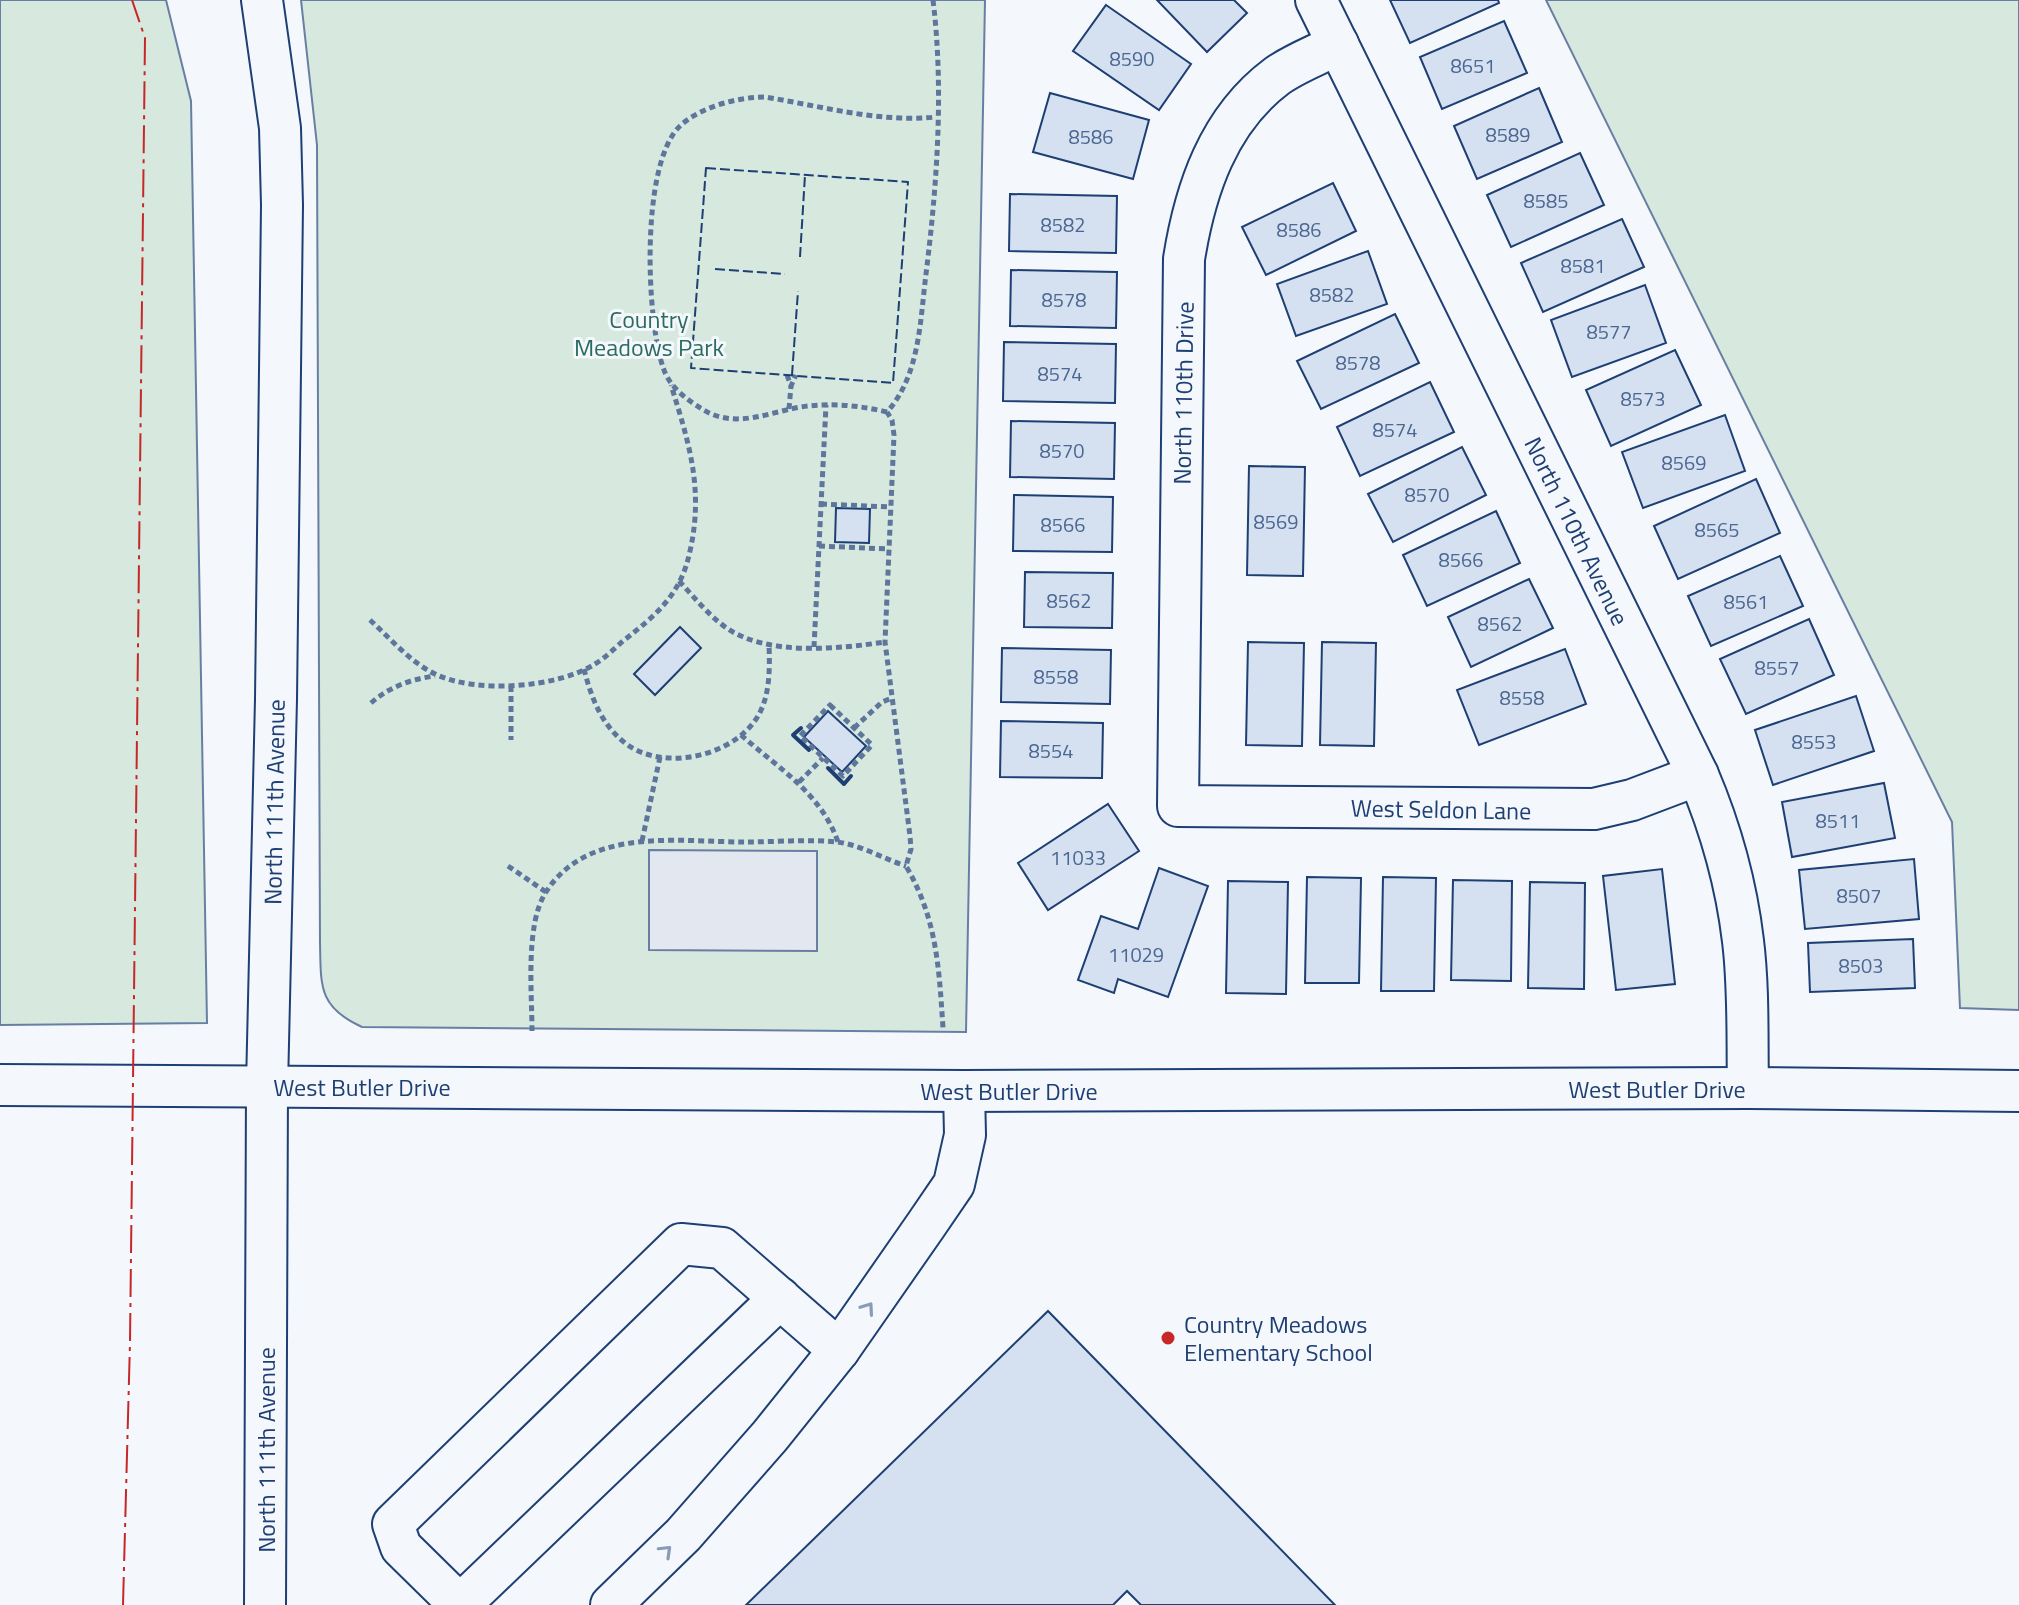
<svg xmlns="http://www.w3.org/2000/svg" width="2019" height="1605" viewBox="0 0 2019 1605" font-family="'Titillium Web',sans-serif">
	<rect width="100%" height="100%" fill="#f4f7fb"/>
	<g fill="#d7e8df" stroke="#687fa3" stroke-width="2">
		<polygon points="0,0 166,0 191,101 207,1023 0,1025"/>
		<path d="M301,0H985L966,1032L362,1027C318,1007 321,986 320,943L317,145Z"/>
		<polygon points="1546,0 2019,0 2019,1010 1960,1008 1952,822"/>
	</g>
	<polygon fill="#e3e8f0" stroke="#687fa3" stroke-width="2" points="649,850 817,851 817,951 649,950"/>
	<g fill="#d5e0f0" stroke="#1d3f73" stroke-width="2">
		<polygon points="1157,0 1234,0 1247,13 1207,52"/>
		<polygon points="1390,0 1498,0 1499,3 1410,43"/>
		<polygon points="1106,5 1191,64 1159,110 1073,51"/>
		<polygon points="1504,21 1527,73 1442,109 1420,57"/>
		<polygon points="1539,88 1562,142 1477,179 1454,126"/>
		<polygon points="1050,93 1149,120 1133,179 1033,152"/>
		<polygon points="1580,153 1604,205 1511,247 1487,195"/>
		<polygon points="1333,183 1356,231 1266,275 1242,227"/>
		<polygon points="1010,194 1117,196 1116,253 1009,251"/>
		<polygon points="1622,219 1644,267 1543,312 1521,263"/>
		<polygon points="1368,251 1387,304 1296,336 1277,284"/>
		<polygon points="1011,270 1117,272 1116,328 1010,326"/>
		<polygon points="1645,285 1666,343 1572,377 1551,320"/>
		<polygon points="1395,314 1419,363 1321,409 1297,361"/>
		<polygon points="1004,342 1116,344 1115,403 1003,401"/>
		<polygon points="1675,350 1701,405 1611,446 1586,390"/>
		<polygon points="1430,382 1454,432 1360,476 1337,427"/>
		<polygon points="1725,415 1745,471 1643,508 1622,452"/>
		<polygon points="1011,421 1115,423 1114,479 1010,477"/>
		<polygon points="1462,447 1486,495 1393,542 1368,494"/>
		<polygon points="1249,466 1305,467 1303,576 1247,575"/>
		<polygon points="1756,479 1780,533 1678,579 1654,526"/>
		<polygon points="1014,495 1113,497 1112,552 1013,551"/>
		<polygon points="836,508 870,509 869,543 835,542"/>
		<polygon points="1496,511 1520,563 1427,606 1403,555"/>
		<polygon points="1780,556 1803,606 1711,646 1688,596"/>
		<polygon points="1025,572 1113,573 1112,628 1024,627"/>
		<polygon points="1529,579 1553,628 1471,667 1448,617"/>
		<polygon points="1809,619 1834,675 1746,714 1720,659"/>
		<polygon points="680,627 701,648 655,695 634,674"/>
		<polygon points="1248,642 1304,643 1302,746 1246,745"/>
		<polygon points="1322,642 1376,643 1374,746 1320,745"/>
		<polygon points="1002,648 1111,650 1110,704 1001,702"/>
		<polygon points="1565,649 1586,704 1479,745 1457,690"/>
		<polygon points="1856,696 1874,751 1773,785 1755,730"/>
		<polygon points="828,711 866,746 842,772 804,737"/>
		<polygon points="1001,721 1103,723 1102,778 1000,777"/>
		<polygon points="1884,783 1895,838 1792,857 1782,802"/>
		<polygon points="1108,804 1139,851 1048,910 1018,863"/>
		<polygon points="1914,859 1919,919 1805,929 1799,870"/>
		<polygon points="1159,868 1208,886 1168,997 1118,979 1114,993 1078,980 1101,916 1138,929"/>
		<polygon points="1662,869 1675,984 1616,990 1603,876"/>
		<polygon points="1307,877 1361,878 1359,983 1305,983"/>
		<polygon points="1383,877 1436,878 1434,991 1381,991"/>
		<polygon points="1453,880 1512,881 1511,981 1451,980"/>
		<polygon points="1228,881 1288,882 1286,994 1226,993"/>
		<polygon points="1530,882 1585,883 1584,989 1528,988"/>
		<polygon points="1913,939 1915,988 1810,992 1808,943"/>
		<polygon points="1048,1311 1335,1605 1141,1605 1127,1591 1113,1605 746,1605"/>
	</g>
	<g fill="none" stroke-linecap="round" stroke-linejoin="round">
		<g stroke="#1d3f73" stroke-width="44">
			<g id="minor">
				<polyline points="262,0 280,128 282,205 276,699 267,1086 265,1605"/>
				<path d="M1316,0L1698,775C1721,829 1736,882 1743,941C1749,989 1747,1040 1748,1088"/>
				<path d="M1338,44C1318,55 1295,63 1277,76C1218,120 1195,190 1184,259L1178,806L1594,809L1632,800L1698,775"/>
				<polyline points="0,1085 964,1091 1748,1088 2019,1091"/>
				<polyline points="460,1605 401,1547 393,1524 681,1244 722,1248 839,1350"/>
				<polyline points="460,1605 780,1298"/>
				<polyline points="611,1605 683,1535 770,1436 839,1350 926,1225 954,1184 965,1135 964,1091"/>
			</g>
		</g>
		<g stroke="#5e769c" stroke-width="5" stroke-dasharray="6 4" stroke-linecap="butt">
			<path d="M933,0C944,89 937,185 926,274C920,321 920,375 887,412L892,420L894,435L885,642L910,836L911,849L906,866C937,919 939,968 943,1028"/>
			<polyline points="787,375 791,386 796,375"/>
			<polyline points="789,409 791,386"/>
			<path d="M887,412C862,406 835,403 808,406C772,410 737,431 702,409C687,400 670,387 664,370C646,322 640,164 680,126C700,107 738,97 765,97C821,106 879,123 936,117"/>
			<polyline points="821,504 890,507"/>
			<polyline points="819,546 889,549"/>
			<path d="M679,581C695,598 709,616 728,629C769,656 838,649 885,642"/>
			<path d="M370,620C391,639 410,662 435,674C476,694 557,688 595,664C605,658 614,649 623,641C656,615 681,595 690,551C704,489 689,443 671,385"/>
			<polyline points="814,647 826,405"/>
			<path d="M584,669C591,697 601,724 625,743C661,771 727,758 754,722C770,701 770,671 769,645"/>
			<polyline points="511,686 511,740"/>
			<path d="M371,703C389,687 411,679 435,676"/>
			<polygon points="830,705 872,745 843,776 800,736"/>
			<polyline points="854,728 882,702 892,698"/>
			<path d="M741,735C778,768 821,793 838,842"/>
			<polyline points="799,782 823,758"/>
			<polyline points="642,841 660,757"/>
			<polyline points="508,866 546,892"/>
			<path d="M532,1031C532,993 525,924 546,892C588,826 679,842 745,842C775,842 807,839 837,842C861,845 884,859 906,866"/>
		</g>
		<use href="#minor" stroke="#f4f7fb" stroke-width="40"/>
		<g stroke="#1d3f73" stroke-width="2" stroke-dasharray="10 4" stroke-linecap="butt">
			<polygon points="706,168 908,182 893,383 691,368"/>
			<polyline points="800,257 805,175"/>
			<polyline points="715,269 785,274"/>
			<polyline points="792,375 798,291"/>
		</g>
		<g stroke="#1d3f73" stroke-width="4">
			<polyline points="801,728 793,735 809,750"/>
			<polyline points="828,768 844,784 851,776"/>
		</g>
		<polyline stroke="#c62828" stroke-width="2" stroke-dasharray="28 6 4 6" stroke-linecap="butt" points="123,1605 130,1342 145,38 132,0"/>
	</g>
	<defs><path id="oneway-chevron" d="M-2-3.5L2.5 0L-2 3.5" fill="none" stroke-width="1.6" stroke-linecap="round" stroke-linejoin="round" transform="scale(2)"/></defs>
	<g stroke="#889bb7">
		<use href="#oneway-chevron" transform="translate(868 1308) rotate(-55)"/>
		<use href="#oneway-chevron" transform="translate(666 1551) rotate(-44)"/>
	</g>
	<circle fill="#c62828" stroke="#f4f7fb" stroke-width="3" cx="1168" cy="1338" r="8"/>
	<g text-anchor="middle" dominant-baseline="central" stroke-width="6" stroke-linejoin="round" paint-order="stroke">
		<g font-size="20" fill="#4b6792">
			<text x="1132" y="58">8590</text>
			<text x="1473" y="65">8651</text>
			<text x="1508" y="134">8589</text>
			<text x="1091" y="136">8586</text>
			<text x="1546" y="200">8585</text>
			<text x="1063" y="224">8582</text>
			<text x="1299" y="229">8586</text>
			<text x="1583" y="265">8581</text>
			<text x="1332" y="294">8582</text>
			<text x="1064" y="299">8578</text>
			<text x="1609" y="331">8577</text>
			<text x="1358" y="362">8578</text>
			<text x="1060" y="373">8574</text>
			<text x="1643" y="398">8573</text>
			<text x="1395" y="429">8574</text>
			<text x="1062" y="450">8570</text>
			<text x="1684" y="462">8569</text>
			<text x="1427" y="494">8570</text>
			<text x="1276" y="521">8569</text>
			<text x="1063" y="524">8566</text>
			<text x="1717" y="529">8565</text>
			<text x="1461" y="559">8566</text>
			<text x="1069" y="600">8562</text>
			<text x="1746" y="601">8561</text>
			<text x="1500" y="623">8562</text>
			<text x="1777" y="667">8557</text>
			<text x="1056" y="676">8558</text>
			<text x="1522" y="697">8558</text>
			<text x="1814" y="741">8553</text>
			<text x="1051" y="750">8554</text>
			<text x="1838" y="820">8511</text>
			<text x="1078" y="857">11033</text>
			<text x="1859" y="895">8507</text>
			<text x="1136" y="954">11029</text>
			<text x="1861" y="965">8503</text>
		</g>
		<g font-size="24" fill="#2c6c60" stroke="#f4f7fb">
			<text x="649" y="319">Country<tspan x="649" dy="28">Meadows Park</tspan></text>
		</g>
		<g font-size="24" fill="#1d3f73" stroke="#f4f7fb">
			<text transform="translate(1183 393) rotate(-89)">North 110th Drive</text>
			<text transform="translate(1577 531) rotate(64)">North 110th Avenue</text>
			<text transform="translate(274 802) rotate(-89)">North 111th Avenue</text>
			<text transform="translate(1441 809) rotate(1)">West Seldon Lane</text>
			<text x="362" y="1087">West Butler Drive</text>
			<text x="1657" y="1089">West Butler Drive</text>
			<text x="1009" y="1091">West Butler Drive</text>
			<text transform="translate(266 1450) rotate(-90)">North 111th Avenue</text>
		</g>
		<g font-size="24" fill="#1d3f73" stroke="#f4f7fb" text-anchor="start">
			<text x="1184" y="1324">Country Meadows<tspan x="1184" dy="28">Elementary School</tspan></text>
		</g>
	</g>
</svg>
